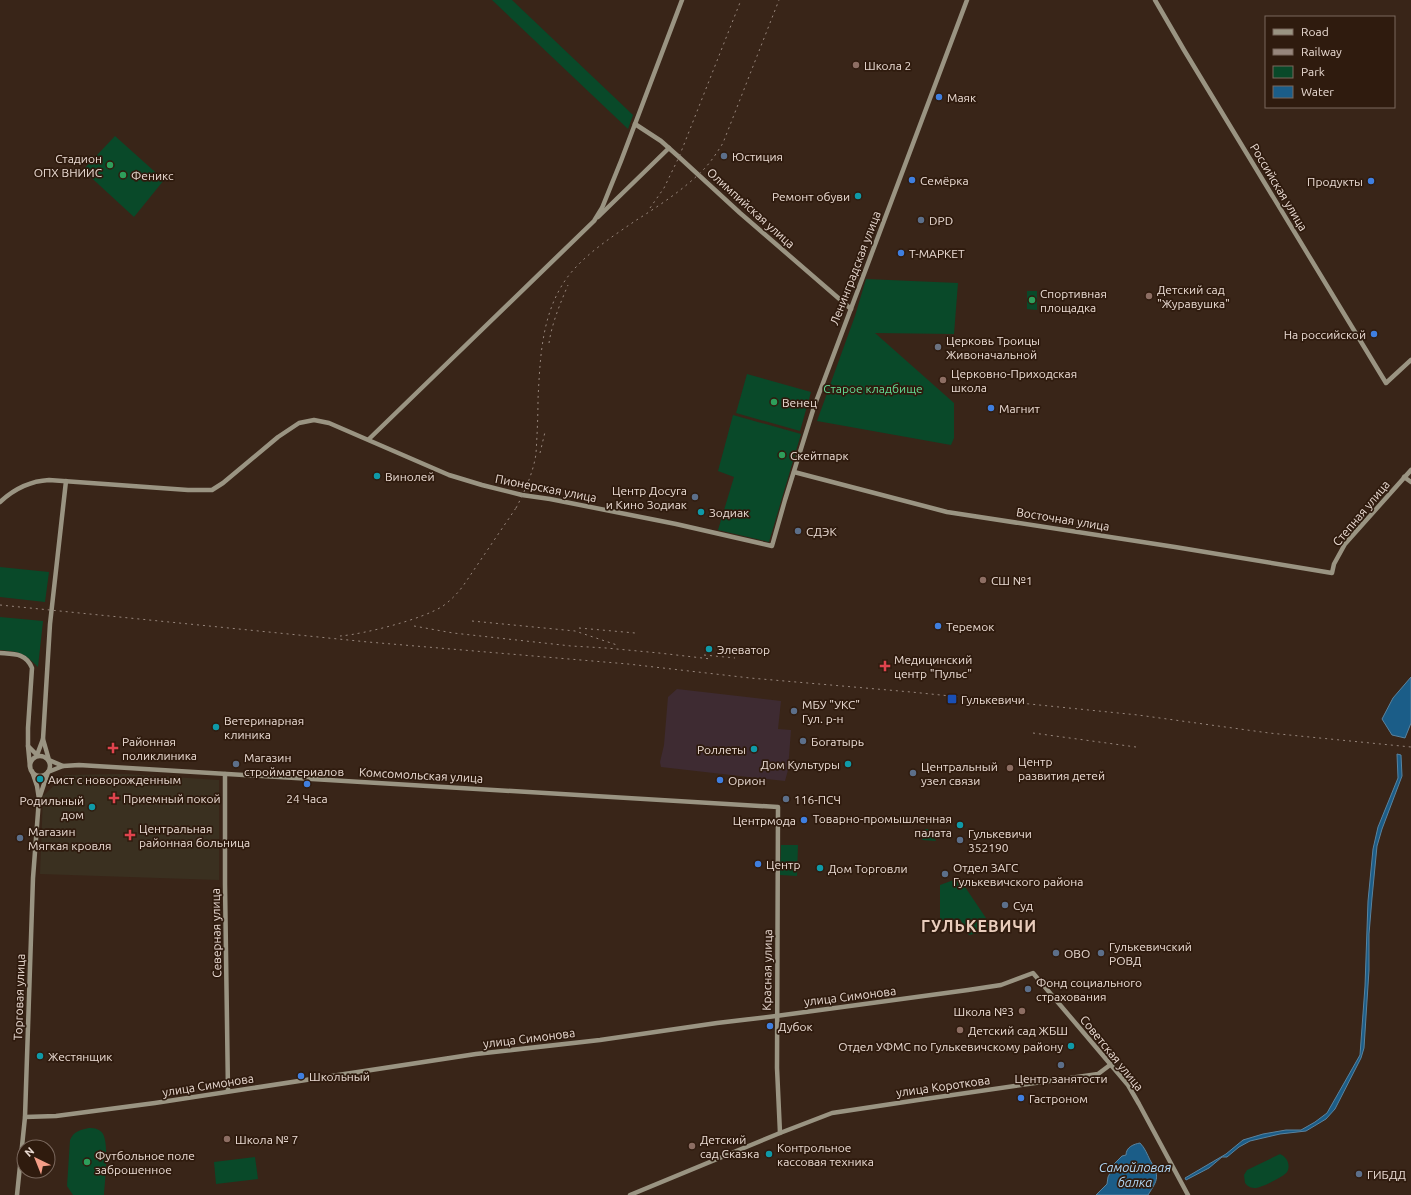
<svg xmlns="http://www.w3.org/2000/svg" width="1411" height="1195" viewBox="0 0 1411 1195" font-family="Ubuntu,sans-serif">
	<rect width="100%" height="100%" fill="#392518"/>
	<polygon fill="#3e2b32" points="677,689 781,701 778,729 791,730 788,770 785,781 661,767 660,762 664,745 668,697"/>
	<polygon fill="#3a3020" points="126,774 219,780 219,880 40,874 43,796 65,775"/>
	<g fill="#094929">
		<polygon points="492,0 512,0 633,115 628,129"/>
		<polygon points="115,136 164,180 134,217 83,170"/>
		<polygon points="866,279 958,283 954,334 875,333 954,403 954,438 951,445 817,421 855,316"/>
		<polygon points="1027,291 1037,291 1037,310 1027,309"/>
		<polygon points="747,374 811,392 800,431 736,413"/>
		<polygon points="733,415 801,434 769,542 718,530 734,477 718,471"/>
		<polygon points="0,567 49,572 45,602 0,597"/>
		<path d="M0,617L43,621L38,667C23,652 21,652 0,650Z"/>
		<polygon points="925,829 928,829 936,841 922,840"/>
		<polygon points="781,845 798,845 797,876 780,875"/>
		<polygon points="959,878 994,930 969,935 960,919 940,921 940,885"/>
		<path d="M89,1128C95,1128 100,1129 103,1134C109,1144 105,1182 104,1195H73L67,1186L70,1140C74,1131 80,1130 89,1128Z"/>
		<path d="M1280,1154C1287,1157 1291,1165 1287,1172C1285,1176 1261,1188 1256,1188C1251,1188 1248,1187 1245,1183L1244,1175L1247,1170Z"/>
		<polygon points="255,1157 258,1179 216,1184 214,1162"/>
	</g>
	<g fill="#1b5d88" stroke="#59839f">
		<polygon points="1411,677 1411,723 1405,738 1392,735 1382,719 1393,698"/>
		<polygon points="1397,754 1401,755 1402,776 1382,829 1377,846 1372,898 1369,934 1369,970 1364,1048 1361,1058 1335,1109 1326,1119 1306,1131 1280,1134 1250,1141 1239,1147 1227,1157 1222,1157 1209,1168 1186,1180 1185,1178 1226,1154 1243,1140 1263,1134 1286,1130 1301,1130 1315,1122 1327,1113 1360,1055 1365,986 1368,901 1373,849 1378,827 1398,778"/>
		<path d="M1140,1143C1145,1148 1147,1154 1150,1160C1160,1177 1158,1179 1148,1195H1096L1107,1184L1108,1177L1111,1171L1110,1168L1122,1156L1126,1155C1126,1147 1134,1144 1140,1143Z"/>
	</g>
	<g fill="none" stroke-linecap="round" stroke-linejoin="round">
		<g stroke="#9a9482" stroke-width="4.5">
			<polyline points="1155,0 1184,50 1386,383 1411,360"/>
			<polyline points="635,124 661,141 679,157 740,213 851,309"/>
			<polyline points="598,217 669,148"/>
			<polyline points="369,439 594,221 602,208 621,161 682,0"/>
			<polyline points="794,472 947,512 1175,547 1332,573 1334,564 1345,544 1411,470"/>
			<polyline points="1404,477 1411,482"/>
			<path d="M0,502C14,489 30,481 49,480L188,490H212L223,483L278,437L299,423L314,420L329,423L449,475L482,485L522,495L550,499L676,524L772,546L785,500L814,407L967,0"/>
			<path d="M0,653C14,654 26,653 32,668L28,728V746L30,767"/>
			<polyline points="28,746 37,755 43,739"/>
			<circle cx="40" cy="766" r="10"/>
			<polyline points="63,766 49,760 43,739 50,624 66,481"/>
			<polyline points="225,774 225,884 228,1091"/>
			<polyline points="39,799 48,772 63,766 79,765 778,807 777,1068 780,1133"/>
			<polyline points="25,1117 56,1116 155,1103 476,1054 600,1040 717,1023 776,1016 968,990 1001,985 1033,973 1128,1085 1139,1104 1188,1195"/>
			<polyline points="17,1195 25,1117 33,878 39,799 37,786 32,771"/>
			<polyline points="630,1195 780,1133 832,1113 918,1100 1098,1074 1110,1065"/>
		</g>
		<g stroke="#97867c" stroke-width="1" stroke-dasharray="2 4" stroke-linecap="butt">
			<polyline points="650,208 664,188 679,157 741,0"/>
			<path d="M549,343C552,323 560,304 568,285"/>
			<polyline points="540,453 545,432"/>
			<path d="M516,508C525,491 533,473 536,454C537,436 538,418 538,399C540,362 541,321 561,287C577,259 609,239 635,221C657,207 680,192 699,174C709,165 716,154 723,143L779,0"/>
			<polyline points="0,605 368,642 628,664 750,678 911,692 1138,715 1269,733 1411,747"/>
			<polyline points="472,621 575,631 617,645"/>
			<polyline points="414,626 453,633 571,646 606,648 659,653 711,659"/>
			<polyline points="579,628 635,633"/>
			<path d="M340,636C365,634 423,619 443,606C451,600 457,594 463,586L518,505"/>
			<polyline points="704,655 735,658"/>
			<polyline points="1033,733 1136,747"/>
		</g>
	</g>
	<g fill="#8d6e63" stroke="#2f1b0e" stroke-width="1.5">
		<circle cx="856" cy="65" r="4"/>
		<circle cx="1149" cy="296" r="4"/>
		<circle cx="943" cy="380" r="4"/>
		<circle cx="983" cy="580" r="4"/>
		<circle cx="1010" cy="768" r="4"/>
		<circle cx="1022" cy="1011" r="4"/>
		<circle cx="960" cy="1030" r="4"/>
		<circle cx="227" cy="1139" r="4"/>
		<circle cx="692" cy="1146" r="4"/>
	</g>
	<g fill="#3f7fe0" stroke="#2f1b0e" stroke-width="1.5">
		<circle cx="939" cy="97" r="4"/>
		<circle cx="912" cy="180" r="4"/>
		<circle cx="1371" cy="181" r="4"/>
		<circle cx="901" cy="253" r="4"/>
		<circle cx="1374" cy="334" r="4"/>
		<circle cx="991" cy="408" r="4"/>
		<circle cx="938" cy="626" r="4"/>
		<circle cx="720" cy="780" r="4"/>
		<circle cx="307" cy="784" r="4"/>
		<circle cx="804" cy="820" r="4"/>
		<circle cx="758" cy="864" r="4"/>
		<circle cx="770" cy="1026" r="4"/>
		<circle cx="301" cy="1076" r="4"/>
		<circle cx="1021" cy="1098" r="4"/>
	</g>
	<g fill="#5c6f8a" stroke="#2f1b0e" stroke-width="1.5">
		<circle cx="724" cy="156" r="4"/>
		<circle cx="921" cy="220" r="4"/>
		<circle cx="695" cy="497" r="4"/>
		<circle cx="798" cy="531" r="4"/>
		<circle cx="794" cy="711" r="4"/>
		<circle cx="803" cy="741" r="4"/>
		<circle cx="236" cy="764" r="4"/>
		<circle cx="913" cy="773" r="4"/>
		<circle cx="786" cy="799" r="4"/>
		<circle cx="20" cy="838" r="4"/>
		<circle cx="960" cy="840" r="4"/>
		<circle cx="945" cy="874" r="4"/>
		<circle cx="1005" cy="905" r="4"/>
		<circle cx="1056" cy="953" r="4"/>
		<circle cx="1101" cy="953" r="4"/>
		<circle cx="1028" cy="989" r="4"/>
		<circle cx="1061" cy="1065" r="4"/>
		<circle cx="1359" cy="1174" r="4"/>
	</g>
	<g fill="#2e9e5b" stroke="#2f1b0e" stroke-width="1.5">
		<circle cx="110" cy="165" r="4"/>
		<circle cx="123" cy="175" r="4"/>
		<circle cx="1032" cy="300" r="4"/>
		<circle cx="774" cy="402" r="4"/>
		<circle cx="782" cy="455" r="4"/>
		<circle cx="87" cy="1162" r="4"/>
	</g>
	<g fill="#0f9aa8" stroke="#2f1b0e" stroke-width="1.5">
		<circle cx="858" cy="196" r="4"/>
		<circle cx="377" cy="476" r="4"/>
		<circle cx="701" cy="512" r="4"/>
		<circle cx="709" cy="649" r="4"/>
		<circle cx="216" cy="727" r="4"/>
		<circle cx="754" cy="749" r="4"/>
		<circle cx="848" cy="764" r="4"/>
		<circle cx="40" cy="779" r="4"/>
		<circle cx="92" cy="807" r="4"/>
		<circle cx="960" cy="825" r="4"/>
		<circle cx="820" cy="868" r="4"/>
		<circle cx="1071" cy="1046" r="4"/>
		<circle cx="40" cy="1056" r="4"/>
		<circle cx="769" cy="1154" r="4"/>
	</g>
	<circle fill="#6b7280" stroke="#2f1b0e" stroke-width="1.5" cx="938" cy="347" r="4"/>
	<g fill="#e0444e" stroke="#2f1b0e" stroke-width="1.5">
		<path d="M883 660h4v4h4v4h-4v4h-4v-4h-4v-4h4z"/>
		<path d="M111 742h4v4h4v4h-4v4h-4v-4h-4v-4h4z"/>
		<path d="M112 792h4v4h4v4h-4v4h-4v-4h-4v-4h4z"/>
		<path d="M128 829h4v4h4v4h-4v4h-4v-4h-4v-4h4z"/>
	</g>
	<rect fill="#1a4fb4" stroke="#2f1b0e" stroke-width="1.5" x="947" y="694" width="10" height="10" rx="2"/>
	<g text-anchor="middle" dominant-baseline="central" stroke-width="3.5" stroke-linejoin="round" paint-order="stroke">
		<g font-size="12" fill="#ebdcd4" stroke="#2f1b0e" text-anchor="start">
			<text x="864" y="65">Школа 2</text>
			<text x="947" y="97">Маяк</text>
			<text x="732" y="156">Юстиция</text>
			<text x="102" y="158" text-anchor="end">Стадион<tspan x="102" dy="14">ОПХ ВНИИС</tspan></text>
			<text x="131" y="175">Феникс</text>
			<text x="920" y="180">Семёрка</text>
			<text x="1363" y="181" text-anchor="end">Продукты</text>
			<text x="850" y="196" text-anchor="end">Ремонт обуви</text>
			<text x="929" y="220">DPD</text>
			<text x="909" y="253">Т-МАРКЕТ</text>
			<text x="1157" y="289">Детский сад<tspan x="1157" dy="14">"Журавушка"</tspan></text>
			<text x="1040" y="293">Спортивная<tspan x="1040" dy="14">площадка</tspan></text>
			<text x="1366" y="334" text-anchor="end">На российской</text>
			<text x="946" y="340">Церковь Троицы<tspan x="946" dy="14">Живоначальной</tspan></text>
			<text x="951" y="373">Церковно-Приходская<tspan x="951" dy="14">школа</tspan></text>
			<text x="782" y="402">Венец</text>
			<text x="999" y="408">Магнит</text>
			<text x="790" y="455">Скейтпарк</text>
			<text x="385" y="476">Винолей</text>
			<text x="687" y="490" text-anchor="end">Центр Досуга<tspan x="687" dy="14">и Кино Зодиак</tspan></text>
			<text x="709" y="512">Зодиак</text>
			<text x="806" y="531">СДЭК</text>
			<text x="991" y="580">СШ №1</text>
			<text x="946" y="626">Теремок</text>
			<text x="717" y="649">Элеватор</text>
			<text x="894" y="659">Медицинский<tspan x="894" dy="14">центр "Пульс"</tspan></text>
			<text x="961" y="699">Гулькевичи</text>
			<text x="802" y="704">МБУ "УКС"<tspan x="802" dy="14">Гул. р-н</tspan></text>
			<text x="224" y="720">Ветеринарная<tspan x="224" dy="14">клиника</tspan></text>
			<text x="122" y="741">Районная<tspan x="122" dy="14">поликлиника</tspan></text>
			<text x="811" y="741">Богатырь</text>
			<text x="746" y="749" text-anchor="end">Роллеты</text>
			<text x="244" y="757">Магазин<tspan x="244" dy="14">стройматериалов</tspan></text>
			<text x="1018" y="761">Центр<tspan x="1018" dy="14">развития детей</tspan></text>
			<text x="840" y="764" text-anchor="end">Дом Культуры</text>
			<text x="921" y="766">Центральный<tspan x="921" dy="14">узел связи</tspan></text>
			<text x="48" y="779">Аист с новорожденным</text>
			<text x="728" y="780">Орион</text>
			<text x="123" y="798">Приемный покой</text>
			<text x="307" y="798" text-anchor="middle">24 Часа</text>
			<text x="794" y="799">116-ПСЧ</text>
			<text x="84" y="800" text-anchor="end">Родильный<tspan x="84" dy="14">дом</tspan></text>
			<text x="952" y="818" text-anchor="end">Товарно-промышленная<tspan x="952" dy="14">палата</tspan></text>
			<text x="796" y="820" text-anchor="end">Центрмода</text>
			<text x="139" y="828">Центральная<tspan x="139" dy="14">районная больница</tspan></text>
			<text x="28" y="831">Магазин<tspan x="28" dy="14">Мягкая кровля</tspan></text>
			<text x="968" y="833">Гулькевичи<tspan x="968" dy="14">352190</tspan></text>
			<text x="766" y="864">Центр</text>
			<text x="953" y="867">Отдел ЗАГС<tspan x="953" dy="14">Гулькевичского района</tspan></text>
			<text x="828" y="868">Дом Торговли</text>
			<text x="1013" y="905">Суд</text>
			<text x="1109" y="946">Гулькевичский<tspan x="1109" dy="14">РОВД</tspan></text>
			<text x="1064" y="953">ОВО</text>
			<text x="1036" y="982">Фонд социального<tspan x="1036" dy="14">страхования</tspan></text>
			<text x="1014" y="1011" text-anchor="end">Школа №3</text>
			<text x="778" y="1026">Дубок</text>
			<text x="968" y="1030">Детский сад ЖБШ</text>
			<text x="1063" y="1046" text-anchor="end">Отдел УФМС по Гулькевичскому району</text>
			<text x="48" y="1056">Жестянщик</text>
			<text x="309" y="1076">Школьный</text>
			<text x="1061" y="1078" text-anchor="middle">Центр занятости</text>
			<text x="1029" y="1098">Гастроном</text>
			<text x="235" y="1139">Школа № 7</text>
			<text x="700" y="1139">Детский<tspan x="700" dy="14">сад Сказка</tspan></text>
			<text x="777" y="1147">Контрольное<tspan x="777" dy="14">кассовая техника</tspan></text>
			<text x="95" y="1155">Футбольное поле<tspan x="95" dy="14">заброшенное</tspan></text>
			<text x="1367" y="1174">ГИБДД</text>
		</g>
		<g font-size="12" fill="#ebdcd4" stroke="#2f1b0e">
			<text transform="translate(1279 187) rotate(59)">Российская улица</text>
			<text transform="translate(751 208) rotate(42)">Олимпийская улица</text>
			<text transform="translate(855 268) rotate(-69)">Ленинградская улица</text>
			<text transform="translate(546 488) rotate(11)">Пионерская улица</text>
			<text transform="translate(1361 513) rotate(-50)">Степная улица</text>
			<text transform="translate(1063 519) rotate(9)">Восточная улица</text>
			<text transform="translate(421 775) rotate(3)">Комсомольская улица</text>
			<text transform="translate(216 933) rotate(-91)">Северная улица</text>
			<text transform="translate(767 970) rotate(-89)">Красная улица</text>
			<text transform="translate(850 996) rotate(-7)">улица Симонова</text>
			<text transform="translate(19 997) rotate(-88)">Торговая улица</text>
			<text transform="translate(529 1038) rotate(-7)">улица Симонова</text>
			<text transform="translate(1112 1053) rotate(51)">Советская улица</text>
			<text transform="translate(208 1085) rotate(-9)">улица Симонова</text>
			<text transform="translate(943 1086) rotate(-8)">улица Короткова</text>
		</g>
		<g font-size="12" fill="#63dc95" stroke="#2f1b0e">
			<text x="873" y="388">Старое кладбище</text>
		</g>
		<g font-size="13" font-style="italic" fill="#afd6f5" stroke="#2f1b0e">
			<text x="1135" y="1167">Самойловая<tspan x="1135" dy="15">балка</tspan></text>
		</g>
		<g font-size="16" font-weight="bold" letter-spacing="1" fill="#e8ccbb" stroke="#2f1b0e">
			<text x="979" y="926">ГУЛЬКЕВИЧИ</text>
		</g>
	</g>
	<rect x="1265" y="16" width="130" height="92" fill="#2f1b0e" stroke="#7a685d"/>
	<rect x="1273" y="29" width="20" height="6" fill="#9a9482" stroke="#7a685d"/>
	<text x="1301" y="36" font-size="12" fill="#ebdcd4">Road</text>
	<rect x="1273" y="49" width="20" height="6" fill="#97867c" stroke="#7a685d"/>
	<text x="1301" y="56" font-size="12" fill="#ebdcd4">Railway</text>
	<rect x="1273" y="66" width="20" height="12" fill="#094929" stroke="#7a685d"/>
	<text x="1301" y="76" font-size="12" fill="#ebdcd4">Park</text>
	<rect x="1273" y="86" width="20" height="12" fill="#1b5d88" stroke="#7a685d"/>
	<text x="1301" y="96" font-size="12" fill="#ebdcd4">Water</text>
	<g transform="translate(36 1159) rotate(317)"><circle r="19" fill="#2f1b0e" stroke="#7a685d"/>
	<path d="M0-3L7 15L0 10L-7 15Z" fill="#f49e88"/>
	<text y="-6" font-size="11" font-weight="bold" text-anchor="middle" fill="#ebdcd4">N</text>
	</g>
</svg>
